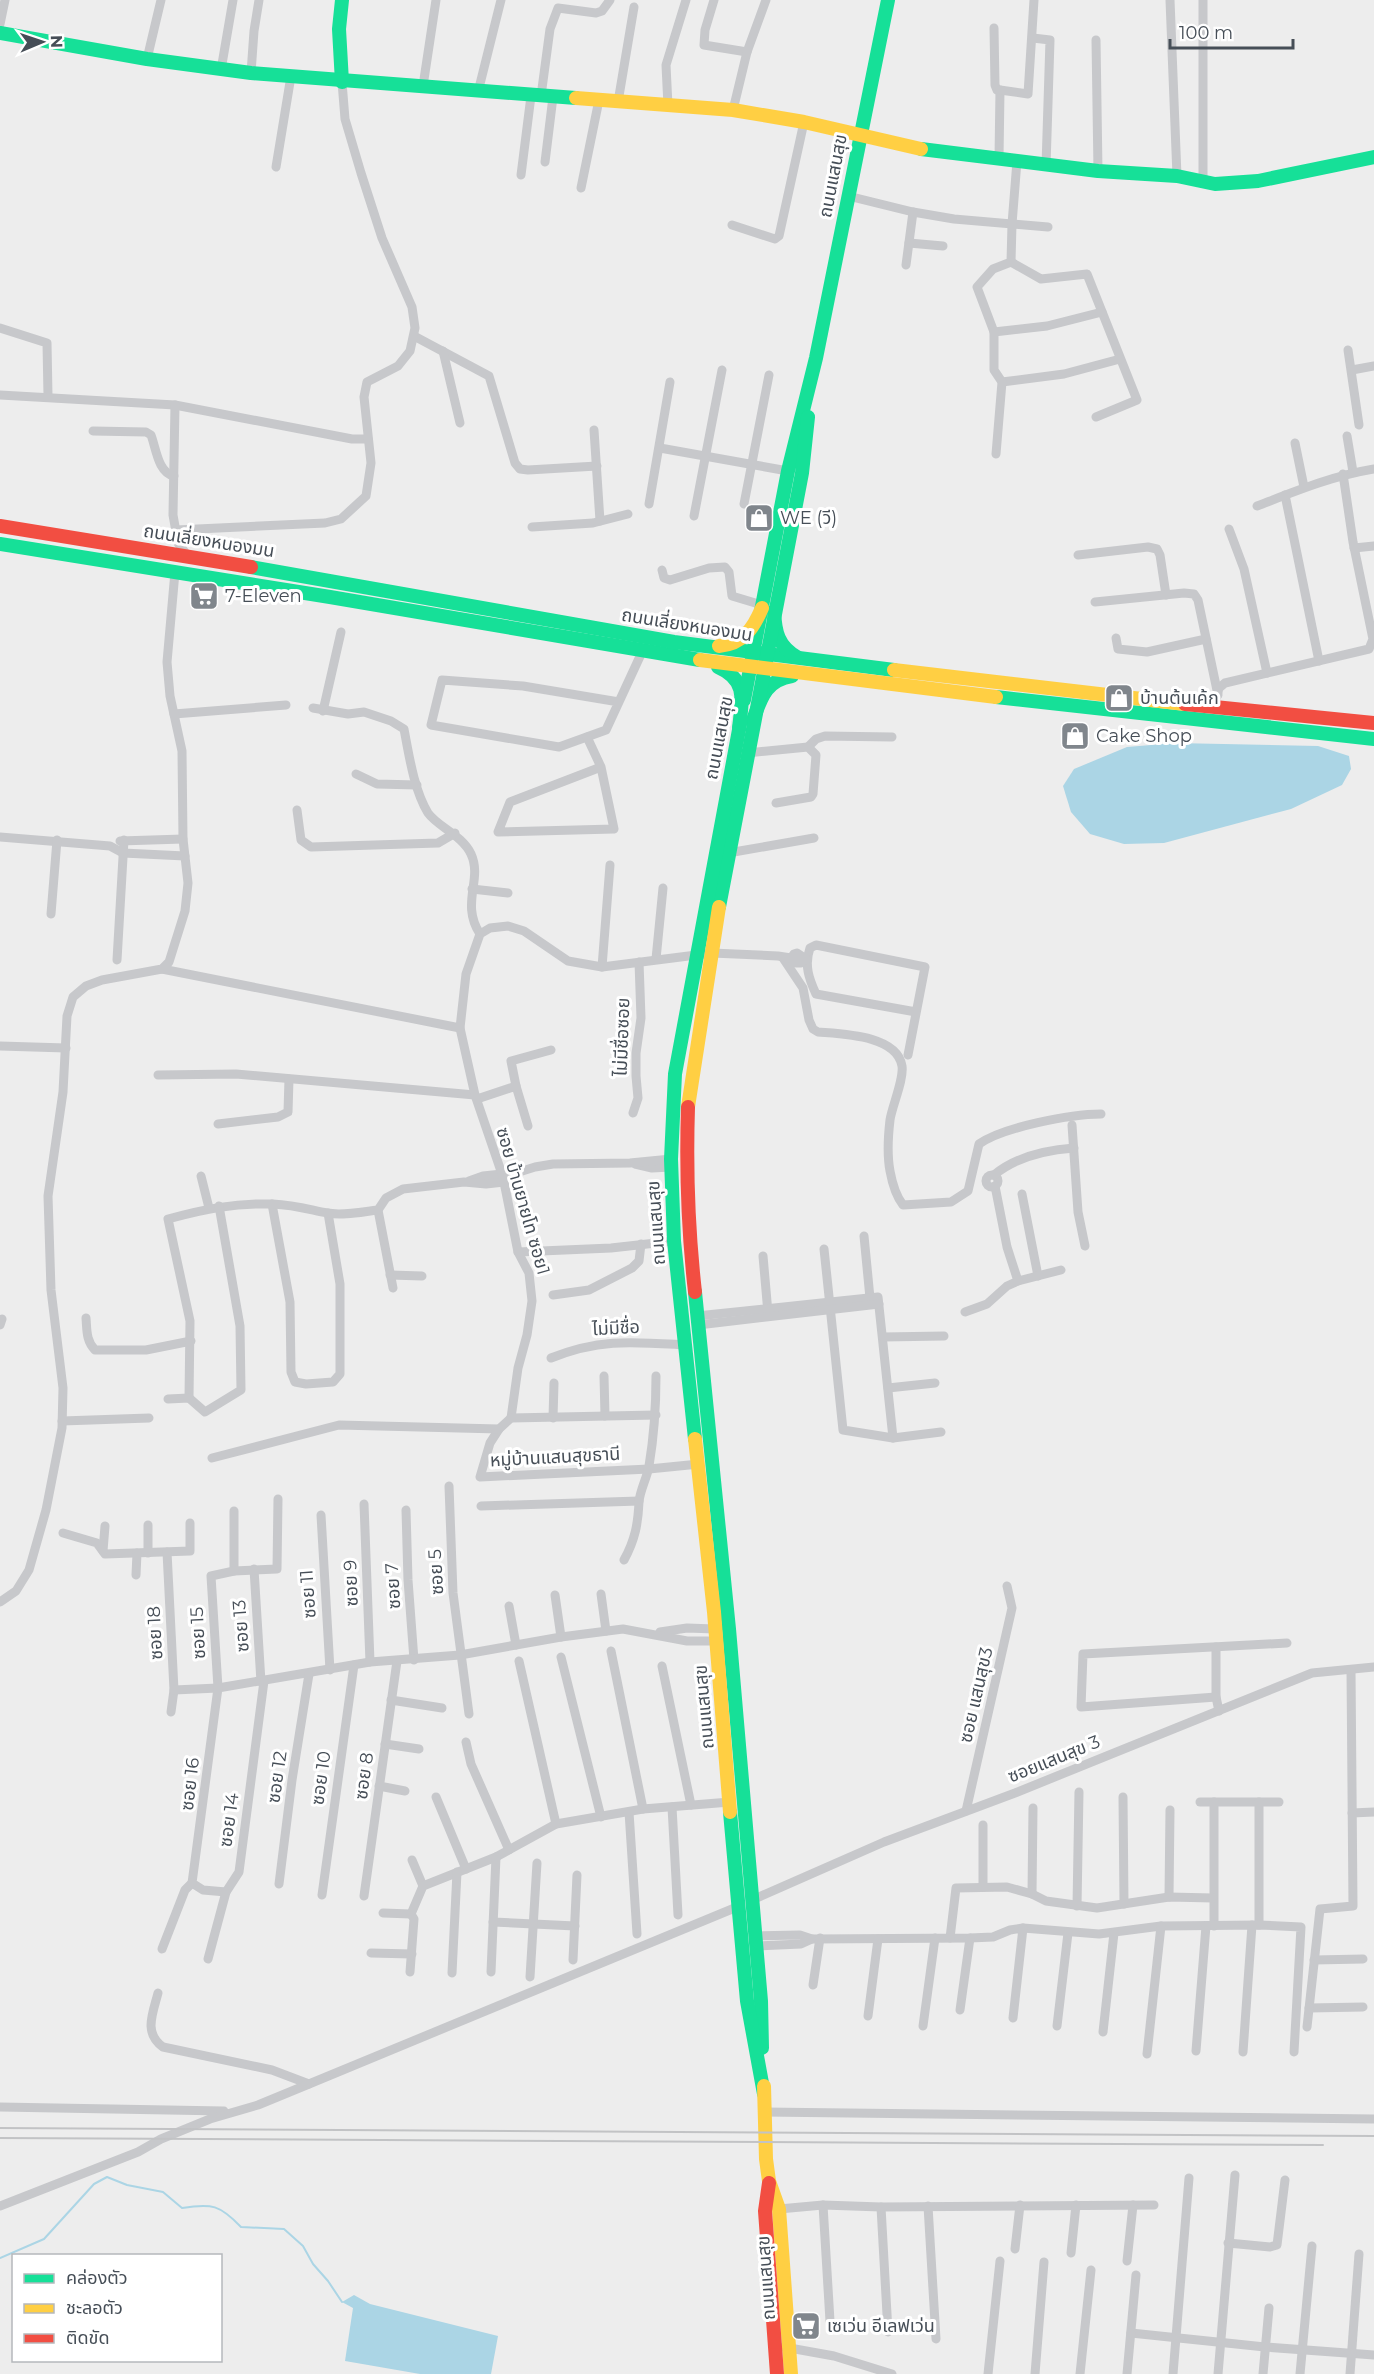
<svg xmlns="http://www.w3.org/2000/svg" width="1374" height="2374" viewBox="0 0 1374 2374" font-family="Montserrat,'Noto Sans Thai',sans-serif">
	<rect width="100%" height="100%" fill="#ededed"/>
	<g fill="#abd5e5">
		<polygon points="1175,743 1318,746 1349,756 1351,769 1342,785 1291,809 1164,843 1124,844 1090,834 1071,812 1063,786 1074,769 1127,747"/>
		<polygon points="354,2295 370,2304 498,2336 491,2374 420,2374 345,2361 353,2308 342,2302"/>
	</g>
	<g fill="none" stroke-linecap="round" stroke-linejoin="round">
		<path stroke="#abd5e5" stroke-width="2" d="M0,2258L44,2239L94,2184L107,2177L127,2185L163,2192L182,2208C212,2203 220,2205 241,2227L284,2229L303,2246L313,2264L328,2281L342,2302"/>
		<g stroke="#c7c8cb" stroke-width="9">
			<polyline points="714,0 705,30 704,45 747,52"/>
			<polyline points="1170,0 1177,176"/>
			<polyline points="0,24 5,0"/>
			<polyline points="994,28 995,85 997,90 1000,90 999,158"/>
			<polyline points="1033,38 1050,40 1046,166"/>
			<polyline points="1096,40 1098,171"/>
			<polyline points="147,59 161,0"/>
			<polyline points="221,70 233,0"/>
			<polyline points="251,73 254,31 259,0"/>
			<polyline points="423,86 436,0"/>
			<polyline points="1000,90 1028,94 1034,0"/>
			<polyline points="478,92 501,0"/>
			<polyline points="541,96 550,29 558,8 596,13 602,11 610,0"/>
			<polyline points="618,102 634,7"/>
			<polyline points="668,106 666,65 686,0"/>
			<polyline points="733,110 747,52 766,0"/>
			<polyline points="545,162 553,97"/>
			<polyline points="276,167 291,76"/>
			<polyline points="521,175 531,96"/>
			<polyline points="1203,182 1203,0"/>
			<polyline points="581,188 599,100"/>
			<polyline points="848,196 913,212 954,219 1048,227"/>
			<polyline points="732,225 775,239 779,236 804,122"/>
			<polyline points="909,243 943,246"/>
			<polyline points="1011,262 1041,279 1087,274 1137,400 1096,417"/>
			<polyline points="906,265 913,212"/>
			<polyline points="0,328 47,343 48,396"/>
			<polyline points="994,332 1047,326 1102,312"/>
			<polyline points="414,336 489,376 515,463 520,469 528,470 597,466"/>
			<polyline points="1348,350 1359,425"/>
			<polyline points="443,351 460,423"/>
			<polyline points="1352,370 1374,366"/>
			<polyline points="1002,382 1064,374 1120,359"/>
			<polyline points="0,395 175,405 352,439 368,439"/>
			<polyline points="175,405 173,515 178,543 187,555"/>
			<polyline points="594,430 600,521"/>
			<path d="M93,431L146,432L151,435C156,448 158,473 174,476"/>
			<polyline points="1347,436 1353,472"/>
			<polyline points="1295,443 1304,487"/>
			<polyline points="660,448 788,471"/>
			<polyline points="996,454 1002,382 994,370 994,332 977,287 993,269 1011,262 1012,224 1017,161"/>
			<polyline points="1285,495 1319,661"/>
			<polyline points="649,504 670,382"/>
			<polyline points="744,504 769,375"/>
			<path d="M1257,506C1296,491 1332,476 1374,469"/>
			<polyline points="694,516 722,370"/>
			<polyline points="532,527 593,523 628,514"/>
			<polyline points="1229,529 1244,569 1267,673"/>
			<polyline points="176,530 325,523 341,519 366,496 371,463 364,397 367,382 398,366 410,351 415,328 412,307 382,238 361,173 345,119 342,82"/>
			<polyline points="1354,548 1374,546"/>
			<polyline points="1078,555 1148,547 1157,549 1160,555 1166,595"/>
			<polyline points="662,570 664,578 670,580 709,568 725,567 729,572 732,596 762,605"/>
			<polyline points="1095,602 1184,593 1194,594 1198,600 1218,695"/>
			<polyline points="1116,638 1118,649 1147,652 1206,639"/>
			<polyline points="619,702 523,686 442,680 431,725 559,747 606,730 642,652"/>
			<polyline points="1214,707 1219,688 1225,683 1369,649 1373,639 1353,542 1343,474"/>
			<path d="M313,708L348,714L364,712L391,721L404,729C409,755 414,790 428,813C438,827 462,835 471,854C483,880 460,903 480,934"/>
			<polyline points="323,711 341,632"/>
			<polyline points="174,714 286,705"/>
			<polyline points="587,737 601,767 614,829 498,832 510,802 601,767"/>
			<polyline points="808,747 816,739 825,736 892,737"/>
			<polyline points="747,753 808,747 816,755 813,794 811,797 776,803"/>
			<polyline points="356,774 377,784 417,785"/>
			<polyline points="297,810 301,840 311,847 438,843 455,833"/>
			<polyline points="0,837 110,846 123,853 185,856"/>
			<polyline points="120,841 183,839"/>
			<polyline points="728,853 814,838"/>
			<polyline points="472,889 508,893"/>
			<polyline points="51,914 57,840"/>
			<path d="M783,958L803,988L809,1020L813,1029L818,1032C842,1034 897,1035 902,1066C904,1080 892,1106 890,1120C888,1137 887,1155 890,1171C892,1182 896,1196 903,1205L951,1202L968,1191L979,1144C1003,1127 1071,1114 1101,1114"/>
			<polyline points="656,959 663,888"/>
			<polyline points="117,960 124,840"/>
			<polyline points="602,967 610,865"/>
			<polyline points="162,969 460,1028"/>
			<polyline points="0,1046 66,1048"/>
			<path d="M908,1055L925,967L816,945L810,948C804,965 809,979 816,994L916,1012"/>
			<polyline points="158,1075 236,1074 475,1095"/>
			<polyline points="516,1086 511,1061 551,1050"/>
			<polyline points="477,1099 516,1086 528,1126"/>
			<polyline points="633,1113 638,1098 636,1076 636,1053 641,1018 639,962"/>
			<polyline points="218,1124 278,1117 288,1112 289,1079"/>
			<polyline points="1072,1125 1078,1212 1085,1246"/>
			<polyline points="635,1164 652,1168 671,1167"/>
			<circle cx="992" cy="1181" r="6"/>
			<path d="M994,1175C1017,1156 1046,1150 1074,1148"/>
			<polyline points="201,1176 209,1208"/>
			<polyline points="503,1177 535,1167 553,1164 630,1163 671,1159"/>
			<polyline points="469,1181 483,1176 502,1174"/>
			<polyline points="1022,1194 1038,1276"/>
			<polyline points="272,1204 290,1302 291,1372 295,1382 306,1384 333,1382 340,1374 340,1284 328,1213"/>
			<polyline points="378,1210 393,1288"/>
			<polyline points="864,1236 870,1298"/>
			<polyline points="824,1249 843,1430 893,1438 941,1432"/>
			<polyline points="518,1252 611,1248 674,1241"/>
			<polyline points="763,1256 768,1313"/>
			<polyline points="390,1275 422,1276"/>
			<polyline points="1018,1281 1061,1270"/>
			<polyline points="553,1295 589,1290 632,1268 639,1261 641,1244"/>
			<polyline points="965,1312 987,1304 1007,1286 1018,1281 1007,1247 995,1186"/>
			<polyline points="697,1316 878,1297 893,1438"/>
			<path d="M86,1318C87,1330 86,1341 95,1350H146L191,1341"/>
			<polyline points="0,1325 2,1319"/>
			<polyline points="698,1325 879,1304"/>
			<polyline points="883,1337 944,1336"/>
			<path d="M551,1358C600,1338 635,1342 686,1345"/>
			<polyline points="604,1376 605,1416"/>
			<polyline points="888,1388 935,1383"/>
			<path d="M189,1398L190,1321L168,1219C205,1209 234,1203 273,1204C294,1205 307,1209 327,1213C343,1216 361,1212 378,1210L386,1198L403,1189L464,1182L486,1184L504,1182"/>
			<polyline points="168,1399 189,1398 205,1412 241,1390 240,1326 219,1206"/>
			<polyline points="511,1418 518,1368 527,1335 532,1301 529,1273 518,1252 503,1177 475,1095 460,1028 466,974 480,934 490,928 508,926 524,931 568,961 602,967 712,953 778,956 791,958 796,963 801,963 806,959 797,953 794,954 791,958"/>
			<polyline points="553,1418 554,1383"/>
			<polyline points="62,1421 149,1418"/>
			<polyline points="499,1429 490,1443 480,1477 649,1469 699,1464"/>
			<polyline points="212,1458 339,1425 499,1429 511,1418 656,1415"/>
			<polyline points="449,1486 453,1593 469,1714"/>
			<polyline points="364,1504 370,1662"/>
			<polyline points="481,1506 639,1501"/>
			<polyline points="406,1510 408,1580 414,1660"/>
			<polyline points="321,1515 330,1670"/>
			<polyline points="63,1533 97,1543 105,1554 190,1551 190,1523"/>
			<polyline points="103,1551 105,1526"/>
			<polyline points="167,1552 174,1690 171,1712"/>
			<polyline points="148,1553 148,1525"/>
			<path d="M624,1560C635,1540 638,1524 639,1502C640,1490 647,1478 649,1466C654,1436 656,1407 656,1376"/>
			<polyline points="254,1569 261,1682"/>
			<polyline points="234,1571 234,1511"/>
			<polyline points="136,1575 137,1553"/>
			<polyline points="601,1594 606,1631"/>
			<polyline points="555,1595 561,1637"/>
			<polyline points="0,1602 16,1591 29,1570 46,1510 62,1428 63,1388 51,1290 48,1196 63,1092 67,1016 73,997 86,986 102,980 162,969 169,962 185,911 188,883 183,839 182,751 170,696 167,662 175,572"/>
			<polyline points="509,1606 516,1645"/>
			<polyline points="660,1632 687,1628 715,1629"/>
			<polyline points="1216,1647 1216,1697 1219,1711"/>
			<polyline points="611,1651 643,1809"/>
			<polyline points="561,1657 601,1817"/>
			<polyline points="519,1661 556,1824"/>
			<polyline points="662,1666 691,1805"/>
			<polyline points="174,1690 218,1688 370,1662 460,1655 561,1637 623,1629 687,1641 716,1641"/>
			<polyline points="1216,1697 1081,1707 1083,1654 1287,1643"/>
			<polyline points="391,1700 442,1708"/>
			<polyline points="466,1742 471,1764 509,1850"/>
			<polyline points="385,1744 419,1749"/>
			<polyline points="379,1786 405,1791"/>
			<polyline points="436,1797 466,1869"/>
			<polyline points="1123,1797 1124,1904"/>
			<polyline points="1200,1802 1279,1802"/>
			<polyline points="672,1807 678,1915"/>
			<polyline points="966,1811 1012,1608 1007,1586"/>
			<polyline points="629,1812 637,1934"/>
			<polyline points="1352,1813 1374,1812"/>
			<polyline points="412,1860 423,1886"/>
			<polyline points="279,1884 292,1780 309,1674"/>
			<polyline points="983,1886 983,1825"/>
			<polyline points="226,1892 203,1890 192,1883 218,1688 211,1576 234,1571 277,1569 278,1499"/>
			<polyline points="1032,1894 1033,1808"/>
			<polyline points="322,1895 354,1665"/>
			<polyline points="364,1896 397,1661"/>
			<polyline points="1169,1897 1170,1810"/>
			<polyline points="752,1900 884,1842 1015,1793 1312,1673 1374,1667"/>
			<polyline points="1077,1906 1079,1792"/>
			<polyline points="383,1913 411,1914"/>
			<polyline points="493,1922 575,1926"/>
			<polyline points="1259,1925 1259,1802"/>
			<polyline points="1214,1926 1214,1802"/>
			<polyline points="755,1936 800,1935 812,1939 970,1938 993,1937 1010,1930 1023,1928 1099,1934 1161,1926 1259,1925 1301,1927 1294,2052"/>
			<polyline points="950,1938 956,1888 1007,1887 1032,1894 1046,1901 1097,1908 1169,1897 1213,1898"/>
			<polyline points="756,1946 801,1944 812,1939"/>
			<polyline points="162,1949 185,1890 192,1883"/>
			<polyline points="371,1953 412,1954"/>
			<polyline points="208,1959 226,1892 239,1872 264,1681"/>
			<polyline points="573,1960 577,1875"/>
			<polyline points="1314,1960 1363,1959"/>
			<polyline points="410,1972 414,1919 411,1914 423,1886 496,1857 556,1824 643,1809 730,1802"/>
			<polyline points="491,1972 496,1857"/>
			<polyline points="452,1973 457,1872"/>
			<polyline points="530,1977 537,1863"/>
			<polyline points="813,1985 820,1938"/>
			<path d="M158,1993C153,2013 143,2033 163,2047L272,2070L309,2084"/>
			<polyline points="1309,2008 1363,2007"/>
			<polyline points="960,2010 970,1938"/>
			<polyline points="868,2016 878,1939"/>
			<polyline points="1013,2018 1023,1928"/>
			<polyline points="923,2026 935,1938"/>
			<polyline points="1057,2026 1068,1933"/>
			<polyline points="1307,2027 1320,1909 1353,1906 1351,1670"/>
			<polyline points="1103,2032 1114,1933"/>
			<polyline points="1196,2051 1206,1926"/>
			<polyline points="1243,2052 1252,1925"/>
			<polyline points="1147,2054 1161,1926"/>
			<polyline points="0,2107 224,2111"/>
			<polyline points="764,2112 1374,2119"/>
			<polyline points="823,2205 830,2321"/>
			<polyline points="0,2206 138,2152 161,2139 210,2119 258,2105 309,2084 737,1907"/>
			<polyline points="928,2206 936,2339"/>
			<polyline points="881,2207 888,2332"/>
			<polyline points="779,2209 823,2205 881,2207 1154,2205"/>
			<polyline points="1228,2243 1270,2247 1277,2245 1285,2180"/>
			<polyline points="1015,2249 1020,2205"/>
			<polyline points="1071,2253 1076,2205"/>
			<polyline points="1127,2261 1133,2205"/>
			<polyline points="1131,2333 1265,2347 1374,2355"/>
			<polyline points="784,2347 834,2356 892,2374"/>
			<polyline points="988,2374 1000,2261"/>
			<polyline points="1035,2374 1044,2262"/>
			<polyline points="1080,2374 1091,2270"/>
			<polyline points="1127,2374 1136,2275"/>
			<polyline points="1173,2374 1189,2178"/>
			<polyline points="1218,2374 1235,2175"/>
			<polyline points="1263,2374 1269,2308"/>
			<polyline points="1300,2374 1312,2246"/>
			<polyline points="1350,2374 1359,2254"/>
		</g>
		<g stroke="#16e098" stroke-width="14">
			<polyline points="342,0 339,29 342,82"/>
			<polyline points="0,33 147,59 251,73 576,98"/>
			<polyline points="921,149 1098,171 1177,176 1215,184 1258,181 1374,157"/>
			<polyline points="0,544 330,597 700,660"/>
			<polyline points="251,567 674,642 894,670"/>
			<path d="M774,611C775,632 778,646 797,657"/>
			<path d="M718,667C748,680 742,701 739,728"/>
			<polyline points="996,697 1374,739"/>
			<polyline points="744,700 788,471 816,358 888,0"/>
			<path d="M753,720C761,698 766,680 792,676"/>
			<polyline points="719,907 802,473 808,417"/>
			<polyline points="695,1292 729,1629 761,2001 762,2048"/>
			<polyline points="695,1439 674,1241 671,1159 675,1074 741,719"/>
			<polyline points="730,1812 747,2001 764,2094"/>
		</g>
		<g stroke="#ffcf43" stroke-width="14">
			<polyline points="576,98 733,110 804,122 921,149"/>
			<path d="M719,646C743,644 753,629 762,608"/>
			<polyline points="700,660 996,697"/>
			<polyline points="894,670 1185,704"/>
			<polyline points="688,1107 719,907"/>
			<polyline points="695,1439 714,1612 730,1812"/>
			<polyline points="764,2086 766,2159 769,2181 779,2209 791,2374"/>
		</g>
		<g stroke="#f24e42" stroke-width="14">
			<polyline points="0,526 251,567"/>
			<polyline points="1185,704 1374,723"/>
			<path d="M688,1107C686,1169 688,1230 695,1292"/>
			<polyline points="769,2183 765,2211 777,2374"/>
		</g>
		<g stroke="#c2c3c5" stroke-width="2">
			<polyline points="0,2128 1374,2136"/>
			<polyline points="0,2138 1323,2145"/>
		</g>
	</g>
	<defs>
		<g id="shop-square" transform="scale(1.5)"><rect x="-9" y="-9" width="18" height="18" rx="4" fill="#80868c" stroke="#fff"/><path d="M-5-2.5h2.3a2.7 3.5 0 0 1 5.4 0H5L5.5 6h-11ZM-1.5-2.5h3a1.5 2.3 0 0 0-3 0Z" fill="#fff"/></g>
		<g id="supermarket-square" transform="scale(1.5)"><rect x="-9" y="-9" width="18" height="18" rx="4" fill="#80868c" stroke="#fff"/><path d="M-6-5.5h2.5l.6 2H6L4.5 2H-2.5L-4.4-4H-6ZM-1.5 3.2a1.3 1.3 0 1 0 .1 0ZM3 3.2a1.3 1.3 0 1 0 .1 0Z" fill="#fff"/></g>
	</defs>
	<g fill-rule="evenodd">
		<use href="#shop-square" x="759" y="518"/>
		<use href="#supermarket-square" x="204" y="596"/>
		<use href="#shop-square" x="1119" y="698"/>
		<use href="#shop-square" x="1075" y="736"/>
		<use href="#supermarket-square" x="806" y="2326"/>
	</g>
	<g text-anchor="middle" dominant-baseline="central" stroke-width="6" stroke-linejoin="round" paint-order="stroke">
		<g font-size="18" fill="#464e57" stroke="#fff">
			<text transform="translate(833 176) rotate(-79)">ถนนแสนสุข</text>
			<text transform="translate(209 541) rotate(9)">ถนนเลี่ยงหนองมน</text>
			<text transform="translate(687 625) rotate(9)">ถนนเลี่ยงหนองมน</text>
			<text transform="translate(719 738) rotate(-79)">ถนนแสนสุข</text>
			<text transform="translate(622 1037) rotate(-88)">ไม่มีชื่อซอย</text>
			<text transform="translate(523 1201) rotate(74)">ซอย บ้านยายโท ซอย1</text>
			<text transform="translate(656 1223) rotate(-94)">ถนนแสนสุข</text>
			<text transform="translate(616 1328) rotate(-3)">ไม่มีชื่อ</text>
			<text transform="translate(555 1457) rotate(-3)">หมู่บ้านแสนสุขธานี</text>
			<text transform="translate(436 1572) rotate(-93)">ซอย 5</text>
			<text transform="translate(351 1583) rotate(-92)">ซอย 9</text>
			<text transform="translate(393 1586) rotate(-93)">ซอย 7</text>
			<text transform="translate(308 1594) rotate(-94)">ซอย 11</text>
			<text transform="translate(241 1626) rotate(-94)">ซอย 13</text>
			<text transform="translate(155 1633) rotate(-93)">ซอย 18</text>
			<text transform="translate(198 1633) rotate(-93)">ซอย 15</text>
			<text transform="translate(976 1695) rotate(-77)">ซอย แสนสุข3</text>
			<text transform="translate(704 1707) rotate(-95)">ถนนแสนสุข</text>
			<text transform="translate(1054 1759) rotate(-22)">ซอยแสนสุข 3</text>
			<text transform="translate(364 1776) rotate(-82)">ซอย 8</text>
			<text transform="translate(277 1777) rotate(-82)">ซอย 12</text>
			<text transform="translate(321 1778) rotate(-82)">ซอย 10</text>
			<text transform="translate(190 1784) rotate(-83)">ซอย 16</text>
			<text transform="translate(229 1820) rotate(-82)">ซอย 14</text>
			<text transform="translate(766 2278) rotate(-94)">ถนนแสนสุข</text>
		</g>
		<g font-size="18" fill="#464e57" stroke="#fff" text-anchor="start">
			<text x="780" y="518">WE (วี)</text>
			<text x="225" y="596">7-Eleven</text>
			<text x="1140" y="698">บ้านต้นเค้ก</text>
			<text x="1096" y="736">Cake Shop</text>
			<text x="827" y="2326">เซเว่น อีเลฟเว่น</text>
		</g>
	</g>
	<rect x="12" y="2254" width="210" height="108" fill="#ffffff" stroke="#b5b8bc" stroke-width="1.5"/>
	<rect x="24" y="2274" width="30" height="9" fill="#16e098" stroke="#b5b8bc" stroke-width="1.5"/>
	<text x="66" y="2284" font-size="18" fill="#464e57">คล่องตัว</text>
	<rect x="24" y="2304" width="30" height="9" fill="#ffcf43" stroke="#b5b8bc" stroke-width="1.5"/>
	<text x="66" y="2314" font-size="18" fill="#464e57">ชะลอตัว</text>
	<rect x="24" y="2334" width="30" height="9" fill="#f24e42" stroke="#b5b8bc" stroke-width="1.5"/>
	<text x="66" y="2344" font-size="18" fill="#464e57">ติดขัด</text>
	<g transform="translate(42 42) rotate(88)" stroke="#ffffff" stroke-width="4.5" paint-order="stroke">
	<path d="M0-4.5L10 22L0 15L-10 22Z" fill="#464e57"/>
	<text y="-9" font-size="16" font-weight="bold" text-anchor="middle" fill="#464e57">N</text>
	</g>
	<path d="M1170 39v9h123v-9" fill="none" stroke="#464e57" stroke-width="3"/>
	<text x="1179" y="39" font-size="18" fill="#464e57" stroke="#ffffff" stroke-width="4.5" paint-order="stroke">100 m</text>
</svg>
